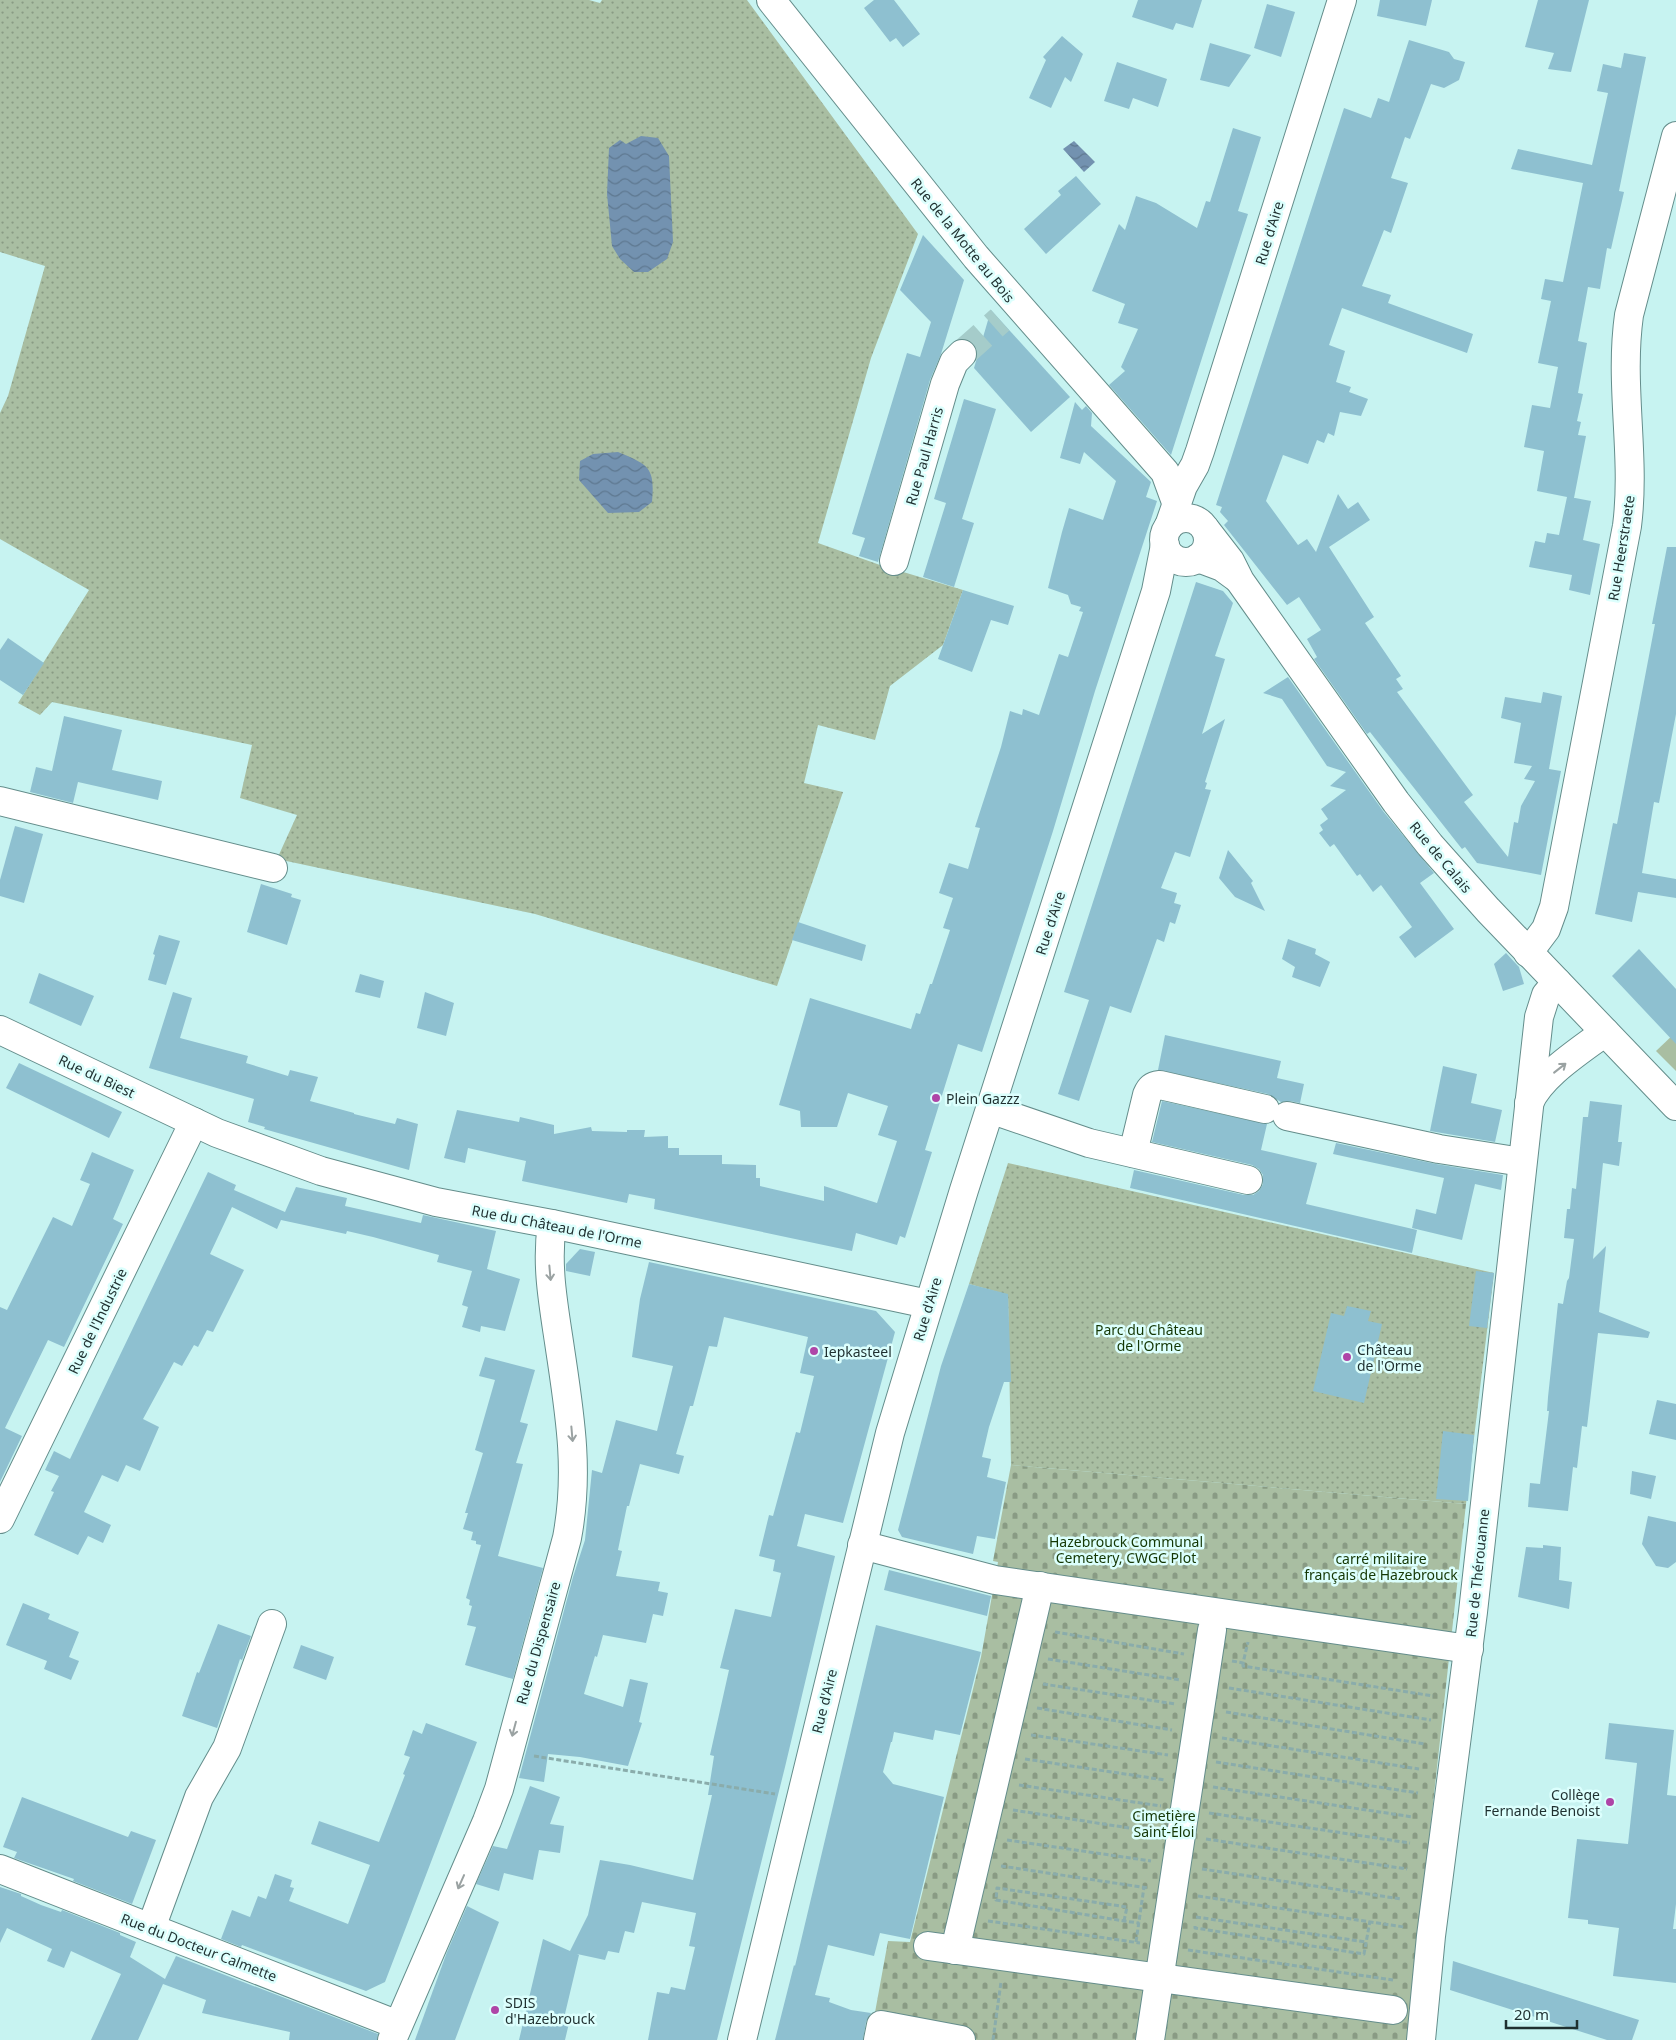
<svg xmlns="http://www.w3.org/2000/svg" width="1676" height="2040" viewBox="0 0 1676 2040" font-family="'Noto Sans',sans-serif">
	<defs>
		<pattern id="grass-dots" width="8" height="8" patternUnits="userSpaceOnUse" patternTransform="scale(1.25)"><rect width="8" height="8" fill="#a9bea2"/><path d="M2 2h.1M6 6h.1" fill="none" stroke="#899b84" stroke-width="1.8" stroke-linecap="round"/></pattern>
		<pattern id="cemetery-stones" width="16" height="16" patternUnits="userSpaceOnUse" patternTransform="scale(1.25)"><rect width="16" height="16" fill="#a9bea2"/><path d="M2 7V4a2 2 0 0 1 4 0v3zM10 15v-3a2 2 0 0 1 4 0v3z" fill="#899b84"/></pattern>
		<pattern id="water-waves" width="16" height="10" patternUnits="userSpaceOnUse" patternTransform="scale(1.25)"><rect width="16" height="10" fill="#7392b0"/><path d="M0 5q4-4 8 0t8 0" fill="none" stroke="#5e7890"/></pattern>
	</defs>
	<rect width="100%" height="100%" fill="#c7f3f1"/>
	<g fill="url(#grass-dots)">
		<polygon points="0,0 589,0 600,3 602,0 747,0 918,234 871,358 818,543 880,565 963,590 943,645 890,686 875,740 818,725 804,783 843,792 777,986 535,914 277,859 297,815 240,798 252,745 52,702 40,715 18,703 89,590 0,539 0,413 8,396 45,266 0,252"/>
		<polygon points="1008,1163 1494,1273 1466,1504 1011,1465 1008,1295 969,1284"/>
	</g>
	<polygon fill="url(#cemetery-stones)" points="1011,1465 1466,1504 1407,2040 870,2040 888,1941 910,1942 981,1657 998,1562 993,1561"/>
	<polygon fill="#a9bea2" points="1676,1032 1676,1071 1656,1051"/>
	<g fill="url(#water-waves)">
		<polygon points="641,136 658,138 669,156 673,242 667,259 648,272 634,272 620,259 612,246 607,194 609,148 620,140 626,144"/>
		<polygon points="1074,141 1095,162 1084,172 1063,149"/>
		<path d="M618,452C649,465 655,467 652,502L639,512L608,513L579,480L580,461L593,454Z"/>
	</g>
	<g fill="#8ec0d0">
		<polygon points="874,0 894,0 920,34 903,47 896,38 890,42 864,8"/>
		<polygon points="1138,0 1202,0 1193,28 1176,23 1173,30 1132,17"/>
		<polygon points="1380,0 1432,0 1426,26 1377,16"/>
		<polygon points="1538,0 1589,0 1571,72 1548,69 1554,53 1525,47"/>
		<polygon points="1267,4 1295,12 1281,57 1254,48"/>
		<polygon points="1062,36 1083,54 1071,82 1065,77 1051,108 1029,98 1046,60 1043,57"/>
		<polygon points="1409,40 1449,52 1454,59 1465,62 1459,80 1444,88 1431,84 1410,139 1405,137 1391,178 1408,183 1391,233 1384,230 1362,286 1391,295 1388,303 1473,334 1467,353 1342,308 1329,345 1345,351 1336,382 1351,387 1349,392 1368,399 1361,416 1340,412 1334,436 1328,433 1324,443 1317,440 1308,464 1283,455 1266,501 1298,545 1307,539 1316,552 1338,494 1348,509 1358,502 1370,520 1329,547 1374,617 1365,623 1401,676 1396,679 1403,689 1397,692 1473,795 1464,802 1508,857 1514,822 1518,823 1521,806 1535,781 1524,779 1532,766 1514,763 1521,723 1501,718 1505,697 1541,703 1543,692 1562,696 1549,769 1561,771 1541,875 1477,863 1465,847 1462,849 1370,732 1367,734 1314,659 1317,657 1307,639 1321,630 1299,597 1287,605 1224,525 1228,521 1220,512 1222,507 1216,505 1344,108 1371,118 1378,98 1389,102"/>
		<polygon points="1210,43 1251,55 1229,87 1200,80"/>
		<polygon points="1624,53 1646,57 1619,191 1624,192 1611,249 1607,248 1600,289 1588,287 1578,341 1587,343 1578,393 1583,394 1577,421 1581,422 1578,435 1586,436 1574,498 1570,497 1591,501 1583,540 1600,544 1590,595 1569,590 1572,575 1529,567 1535,541 1545,543 1547,533 1559,535 1567,497 1537,491 1544,451 1524,447 1532,405 1550,408 1558,367 1538,363 1551,301 1541,299 1545,279 1563,282 1583,183 1511,169 1518,149 1592,165 1608,93 1597,91 1603,64 1621,68"/>
		<polygon points="1117,62 1167,79 1158,107 1133,98 1129,109 1104,101"/>
		<polygon points="1233,128 1261,137 1238,211 1248,214 1171,455 1109,385 1125,371 1121,367 1138,329 1118,323 1125,304 1092,291 1119,224 1125,230 1136,196 1156,203 1197,228 1206,201 1210,202"/>
		<polygon points="1076,176 1101,204 1046,254 1024,229 1061,195 1058,191"/>
		<polygon points="923,235 964,280 941,354 930,380 878,562 859,556 865,538 852,534 907,353 920,357 931,322 900,290"/>
		<polygon points="991,310 1070,397 1031,432 974,368"/>
		<polygon points="964,399 996,409 962,519 974,523 954,587 923,577 946,503 934,499"/>
		<polygon points="1075,402 1082,410 1086,406 1092,413 1091,426 1151,482 1146,497 1157,501 1095,691 1053,831 982,1052 958,1044 925,1150 932,1152 905,1238 900,1236 897,1245 856,1233 852,1251 654,1209 655,1199 629,1194 627,1203 522,1181 526,1161 468,1148 465,1163 444,1158 457,1110 519,1122 520,1117 554,1125 554,1134 591,1127 592,1131 627,1132 627,1130 645,1130 644,1137 668,1136 668,1148 679,1148 679,1155 722,1155 722,1164 756,1165 756,1178 760,1178 760,1186 824,1201 824,1186 877,1203 897,1141 878,1135 888,1106 848,1093 837,1127 801,1127 800,1111 779,1105 810,998 911,1029 916,1013 920,1014 930,984 932,984 950,930 943,928 953,898 939,893 949,863 968,869 980,828 975,827 1001,747 1010,711 1022,715 1023,709 1039,715 1059,654 1068,657 1083,612 1079,611 1081,607 1071,604 1068,595 1048,588 1062,532 1069,508 1103,520 1116,481 1084,452 1080,464 1060,458"/>
		<polygon points="1667,547 1676,547 1676,714 1659,803 1654,802 1642,873 1676,879 1676,898 1638,892 1632,922 1595,914 1613,823 1617,824 1655,624 1652,624"/>
		<polygon points="1196,582 1223,591 1233,603 1215,656 1225,659 1202,734 1225,719 1205,782 1207,783 1205,789 1211,790 1190,857 1175,852 1161,888 1177,893 1174,903 1181,905 1175,924 1170,922 1164,942 1157,939 1131,1013 1110,1006 1079,1101 1058,1094 1089,1000 1064,992"/>
		<polygon points="963,590 1014,606 1008,625 991,620 972,672 938,659"/>
		<polygon points="8,638 44,663 23,695 0,680 0,650"/>
		<polygon points="1288,677 1383,811 1434,873 1420,883 1454,929 1415,958 1399,937 1412,927 1381,885 1373,892 1360,874 1357,876 1334,844 1330,847 1319,833 1323,830 1320,825 1328,819 1321,809 1346,790 1330,786 1346,772 1327,766 1282,699 1263,693"/>
		<polygon points="64,716 122,730 112,770 162,781 158,800 78,782 73,803 30,792 36,767 52,771"/>
		<polygon points="15,826 43,834 24,903 0,896 0,880"/>
		<polygon points="1228,850 1253,881 1251,883 1265,911 1235,897 1219,878"/>
		<polygon points="261,884 292,894 291,897 301,900 287,945 247,932"/>
		<polygon points="798,922 866,945 862,961 792,940"/>
		<polygon points="159,935 180,941 166,985 148,980 155,955 153,954"/>
		<polygon points="1288,939 1316,949 1315,954 1330,962 1320,987 1292,977 1295,967 1282,959"/>
		<polygon points="1639,949 1676,989 1676,1044 1612,976"/>
		<polygon points="1506,953 1519,967 1524,984 1503,991 1494,964"/>
		<polygon points="39,973 94,996 81,1026 29,1003"/>
		<polygon points="360,974 384,981 380,998 355,992"/>
		<polygon points="173,992 192,998 180,1038 248,1056 246,1063 288,1076 290,1070 318,1077 310,1101 354,1113 354,1114 395,1124 397,1118 418,1124 409,1170 264,1129 265,1127 248,1122 254,1099 149,1068"/>
		<polygon points="425,992 454,1003 446,1036 417,1028"/>
		<polygon points="1165,1035 1281,1061 1277,1078 1304,1084 1300,1103 1290,1101 1281,1102 1268,1094 1158,1070"/>
		<polygon points="19,1063 122,1112 109,1138 6,1088"/>
		<polygon points="1443,1066 1477,1074 1471,1103 1502,1110 1495,1142 1430,1131"/>
		<polygon points="1162,1101 1267,1124 1261,1150 1317,1163 1306,1204 1417,1230 1412,1253 1130,1188 1134,1170 1244,1195 1253,1195 1259,1191 1263,1184 1263,1175 1259,1169 1252,1165 1152,1142"/>
		<polygon points="1590,1101 1622,1105 1618,1142 1622,1142 1619,1166 1603,1163 1593,1259 1606,1246 1599,1312 1650,1332 1648,1338 1598,1333 1587,1427 1582,1426 1577,1468 1573,1467 1568,1511 1528,1507 1530,1483 1540,1484 1549,1411 1547,1411 1548,1397 1558,1303 1563,1304 1567,1281 1569,1278 1574,1239 1564,1238 1567,1209 1570,1209 1572,1188 1576,1189 1583,1117 1588,1117"/>
		<polygon points="1336,1143 1436,1164 1503,1175 1501,1190 1475,1184 1462,1240 1412,1228 1416,1209 1436,1214 1444,1178 1333,1154"/>
		<polygon points="92,1152 134,1170 113,1219 123,1224 64,1347 48,1340 5,1428 22,1436 0,1482 0,1307 7,1310 53,1217 72,1226 90,1184 80,1180"/>
		<polygon points="208,1172 236,1185 234,1190 285,1212 296,1187 347,1198 345,1206 421,1223 423,1215 496,1231 487,1269 520,1279 505,1331 481,1326 480,1332 462,1327 468,1307 462,1305 472,1271 437,1262 439,1255 373,1237 347,1231 346,1234 281,1220 277,1229 232,1207 210,1254 244,1270 213,1332 207,1330 198,1347 194,1345 182,1366 174,1362 143,1419 159,1427 140,1471 126,1465 118,1482 102,1475 84,1512 111,1525 103,1543 88,1536 78,1555 34,1535 54,1492 51,1491 59,1476 45,1470 54,1451 70,1459"/>
		<polygon points="580,1249 595,1252 590,1276 566,1271 566,1264"/>
		<polygon points="649,1262 876,1311 895,1332 843,1523 805,1514 797,1546 835,1556 785,1767 717,2040 648,2040 657,1992 669,1994 671,1987 685,1990 695,1947 689,1946 696,1913 642,1902 634,1933 625,1931 619,1953 608,1951 605,1960 577,1954 579,1955 564,2018 570,2019 565,2040 519,2040 543,1939 570,1951 588,1915 600,1860 630,1865 693,1880 712,1795 708,1795 714,1756 710,1755 729,1670 720,1668 735,1609 771,1617 781,1573 773,1571 775,1560 759,1556 769,1515 773,1516 796,1432 800,1433 814,1376 800,1373 808,1337 724,1317 717,1347 709,1346 693,1406 690,1406 676,1454 684,1456 679,1474 640,1464 629,1506 627,1506 618,1550 622,1551 616,1576 660,1582 658,1591 668,1593 663,1616 653,1614 646,1643 603,1635 597,1657 595,1656 584,1694 623,1707 630,1679 648,1683 639,1722 642,1723 628,1766 580,1757 548,1754 544,1782 519,1778 573,1577 585,1540 592,1470 602,1473 616,1420 657,1431 673,1366 632,1357 640,1299"/>
		<polygon points="1476,1271 1494,1273 1487,1328 1469,1326"/>
		<polygon points="969,1284 1008,1294 1011,1382 1004,1382 989,1427 982,1457 991,1459 987,1477 1006,1482 995,1539 977,1536 973,1554 902,1537 898,1530 941,1366"/>
		<polygon points="1347,1306 1371,1311 1368,1321 1382,1324 1364,1403 1313,1391 1331,1313 1344,1316"/>
		<polygon points="485,1357 535,1370 520,1422 528,1424 516,1463 523,1464 498,1556 543,1568 513,1679 465,1665 476,1627 467,1625 472,1606 469,1605 470,1600 466,1598 481,1545 476,1544 476,1541 471,1540 473,1532 463,1529 468,1513 465,1513 483,1453 475,1450 495,1380 479,1376"/>
		<polygon points="1657,1400 1676,1404 1676,1440 1649,1434"/>
		<polygon points="1443,1431 1474,1435 1468,1501 1436,1499"/>
		<polygon points="1632,1471 1656,1476 1651,1499 1630,1494"/>
		<polygon points="1648,1516 1676,1522 1676,1562 1668,1568 1656,1566 1642,1544"/>
		<polygon points="1543,1545 1561,1547 1559,1580 1572,1582 1569,1609 1518,1597 1526,1547 1543,1548"/>
		<polygon points="889,1570 991,1596 987,1616 884,1590"/>
		<polygon points="23,1603 50,1614 48,1619 79,1632 69,1657 79,1661 71,1680 44,1669 47,1661 6,1645"/>
		<polygon points="218,1624 251,1636 242,1660 240,1659 217,1728 182,1716 197,1672 199,1673"/>
		<polygon points="876,1625 981,1652 960,1735 935,1730 933,1740 894,1732 892,1742 891,1742 883,1772 893,1784 944,1797 910,1939 880,1933 874,1956 828,1945 815,1995 830,1998 829,2002 851,2010 871,2013 866,2022 863,2040 775,2040 794,1965 795,1966"/>
		<polygon points="301,1645 334,1657 326,1680 293,1668"/>
		<polygon points="426,1723 477,1742 385,1982 366,1991 242,1945 241,1947 221,1939 232,1910 250,1917 258,1896 266,1899 275,1874 292,1880 290,1887 294,1888 289,1901 348,1924 370,1865 311,1844 319,1821 379,1842 405,1775 403,1774 410,1757 404,1755 413,1730 422,1734"/>
		<polygon points="1609,1723 1674,1730 1667,1795 1676,1796 1676,1904 1673,1929 1676,1929 1676,1983 1613,1976 1619,1928 1588,1924 1588,1920 1568,1918 1577,1839 1628,1844 1637,1763 1605,1759"/>
		<polygon points="530,1786 560,1797 550,1824 564,1826 560,1853 539,1850 533,1880 504,1873 499,1891 476,1884 493,1846 507,1849"/>
		<polygon points="22,1797 128,1837 131,1831 156,1840 132,1904 73,1881 74,1879 14,1858 17,1852 3,1847"/>
		<polygon points="0,1887 21,1894 21,1896 41,1905 61,1912 62,1910 120,1933 120,1935 136,1942 130,1957 165,1979 176,1956 378,2034 377,2040 289,2040 290,2032 202,2013 206,2000 163,1984 138,2040 91,2040 121,1974 71,1951 64,1968 47,1961 52,1949 7,1928 0,1943"/>
		<polygon points="467,1906 499,1922 455,2040 415,2040 447,1952"/>
		<polygon points="1453,1961 1639,2020 1632,2040 1607,2040 1450,1990"/>
	</g>
	<g fill="none" stroke-linecap="round" stroke-linejoin="round">
		<polyline stroke="#a5ccca" stroke-width="28" stroke-dasharray="28 14" stroke-linecap="butt" points="962,354 1000,320"/>
		<g stroke="#648d8b" stroke-width="30">
			<g id="minor">
				<polyline points="771,0 976,257 1165,472 1177,505"/>
				<polyline points="1206,530 1230,561 1240,581 1396,802 1430,845 1488,910 1676,1106"/>
				<polyline points="1198,558 1222,567 1237,578"/>
				<polyline points="894,561 945,384 954,362 962,354"/>
				<polyline points="0,801 273,868"/>
				<path d="M1528,953L1546,929L1554,907L1627,526C1636,456 1619,386 1629,315L1676,136"/>
				<polyline points="0,1030 217,1133 321,1171 436,1202 552,1224 928,1304"/>
				<path d="M1529,1103C1541,1075 1580,1051 1605,1032"/>
				<polyline points="990,1109 1089,1143 1248,1180"/>
				<polyline points="1287,1116 1439,1149 1522,1162"/>
				<path d="M1133,1153L1147,1095C1150,1088 1152,1086 1160,1085L1265,1109"/>
				<polyline points="0,1519 194,1122"/>
				<polyline points="862,1545 995,1580 1469,1649"/>
				<polyline points="0,1869 398,2025"/>
				<polyline points="151,1928 199,1797 227,1748 272,1624"/>
				<polyline points="928,1946 1393,2010"/>
				<polyline points="955,1950 1040,1586"/>
				<path d="M392,2040L487,1821L499,1789L567,1538C580,1469 569,1410 559,1342C553,1302 546,1264 552,1224"/>
				<polyline points="878,2040 881,2025 961,2040"/>
				<polyline points="1150,2040 1212,1630"/>
				<polyline points="1421,2040 1431,1936 1473,1612 1539,1017 1546,995 1557,982"/>
			</g>
		</g>
		<g stroke="#648d8b" stroke-width="30">
			<g id="major">
				<circle cx="1186" cy="540" r="22"/>
				<polyline points="1169,526 1183,486 1195,465 1200,451 1342,0"/>
				<polyline points="742,2040 890,1433 964,1190 1156,591 1165,545"/>
			</g>
		</g>
		<g stroke="#8aacab" stroke-width="3" stroke-dasharray="5 2.5" stroke-linecap="butt">
			<polyline points="1055,1632 1184,1654"/>
			<polyline points="1048,1659 1180,1680"/>
			<polyline points="1232,1661 1243,1663 1248,1642"/>
			<polyline points="1243,1663 1243,1666 1433,1696"/>
			<polyline points="1043,1684 1175,1704"/>
			<polyline points="1229,1688 1431,1720"/>
			<polyline points="1037,1708 1172,1730"/>
			<polyline points="1226,1712 1425,1744"/>
			<polyline points="1031,1735 1168,1755"/>
			<polyline points="1222,1738 1419,1769"/>
			<polyline points="534,1756 775,1794"/>
			<polyline points="1025,1759 1165,1780"/>
			<polyline points="1216,1762 1418,1793"/>
			<polyline points="1019,1785 1161,1806"/>
			<polyline points="1213,1787 1413,1817"/>
			<polyline points="1013,1810 1155,1832"/>
			<polyline points="1209,1813 1410,1843"/>
			<polyline points="1206,1839 1407,1869"/>
			<polyline points="1007,1840 1151,1861"/>
			<polyline points="1001,1866 1148,1888"/>
			<polyline points="1202,1869 1401,1899"/>
			<polyline points="1198,1896 1404,1927"/>
			<polyline points="1196,1917 1366,1942"/>
			<polyline points="988,1921 1140,1943"/>
			<polyline points="1124,1921 1127,1907 997,1888 996,1900 1124,1921 1139,1923"/>
			<polyline points="1195,1926 1195,1928 1364,1954 1370,1921"/>
			<polyline points="1136,1942 1144,1887"/>
			<polyline points="1188,1950 1393,1980"/>
			<polyline points="993,2040 1001,1982"/>
		</g>
		<use href="#minor" stroke="#fff" stroke-width="28"/>
		<use href="#major" stroke="#fff" stroke-width="28"/>
	</g>
	<defs><path id="oneway-shaft" d="M-6 0H5M1.5-3L5.5 0L1.5 3" fill="none" stroke-width="1.6" stroke-linecap="round" stroke-linejoin="round" transform="scale(1.25)"/></defs>
	<g stroke="#9aa2a2">
		<use href="#oneway-shaft" transform="translate(1560 1068) rotate(-38)"/>
		<use href="#oneway-shaft" transform="translate(550 1273) rotate(85)"/>
		<use href="#oneway-shaft" transform="translate(572 1434) rotate(85)"/>
		<use href="#oneway-shaft" transform="translate(514 1729) rotate(105)"/>
		<use href="#oneway-shaft" transform="translate(461 1882) rotate(114)"/>
	</g>
	<g fill="#af45a7" stroke="#dcfffd" stroke-width="2">
		<circle cx="936" cy="1098" r="5"/>
		<circle cx="814" cy="1351" r="5"/>
		<circle cx="1347" cy="1357" r="5"/>
		<circle cx="1610" cy="1802" r="5"/>
		<circle cx="495" cy="2010" r="5"/>
	</g>
	<g text-anchor="middle" dominant-baseline="central" stroke-width="5" stroke-linejoin="round" paint-order="stroke">
		<g font-size="14" fill="#1f3030" stroke="#dcfffd">
			<text transform="translate(1269 233) rotate(-73)">Rue d'Aire</text>
			<text transform="translate(963 240) rotate(51)">Rue de la Motte au Bois</text>
			<text transform="translate(924 456) rotate(-74)">Rue Paul Harris</text>
			<text transform="translate(1621 548) rotate(-81)">Rue Heerstraete</text>
			<text transform="translate(1441 857) rotate(50)">Rue de Calais</text>
			<text transform="translate(1050 923) rotate(-72)">Rue d'Aire</text>
			<text transform="translate(97 1076) rotate(25)">Rue du Biest</text>
			<text transform="translate(557 1226) rotate(11)">Rue du Château de l'Orme</text>
			<text transform="translate(927 1309) rotate(-73)">Rue d'Aire</text>
			<text transform="translate(97 1321) rotate(-64)">Rue de l'Industrie</text>
			<text transform="translate(1477 1573) rotate(-84)">Rue de Thérouanne</text>
			<text transform="translate(538 1643) rotate(-74)">Rue du Dispensaire</text>
			<text transform="translate(824 1701) rotate(-76)">Rue d'Aire</text>
			<text transform="translate(199 1947) rotate(21)">Rue du Docteur Calmette</text>
		</g>
		<g font-size="14" fill="#1f3030" stroke="#dcfffd" text-anchor="start">
			<text x="946" y="1098">Plein Gazzz</text>
			<text x="1357" y="1349">Château<tspan x="1357" dy="16">de l'Orme</tspan></text>
			<text x="824" y="1351">Iepkasteel</text>
			<text x="1600" y="1794" text-anchor="end">Collège<tspan x="1600" dy="16">Fernande Benoist</tspan></text>
			<text x="505" y="2002">SDIS<tspan x="505" dy="16">d'Hazebrouck</tspan></text>
		</g>
		<g font-size="14" fill="#143704" stroke="#dcfffd">
			<text x="1149" y="1329">Parc du Château<tspan x="1149" dy="16">de l'Orme</tspan></text>
			<text x="1126" y="1541">Hazebrouck Communal<tspan x="1126" dy="16">Cemetery, CWGC Plot</tspan></text>
			<text x="1381" y="1558">carré militaire<tspan x="1381" dy="16">français de Hazebrouck</tspan></text>
			<text x="1164" y="1815">Cimetière<tspan x="1164" dy="16">Saint-Éloi</tspan></text>
		</g>
	</g>
	<path d="M1506 2020v8h71v-8" fill="none" stroke="#1f3030" stroke-width="2.5"/>
	<text x="1514" y="2020" font-size="15" fill="#1f3030" stroke="#dcfffd" stroke-width="4" paint-order="stroke">20 m</text>
</svg>
